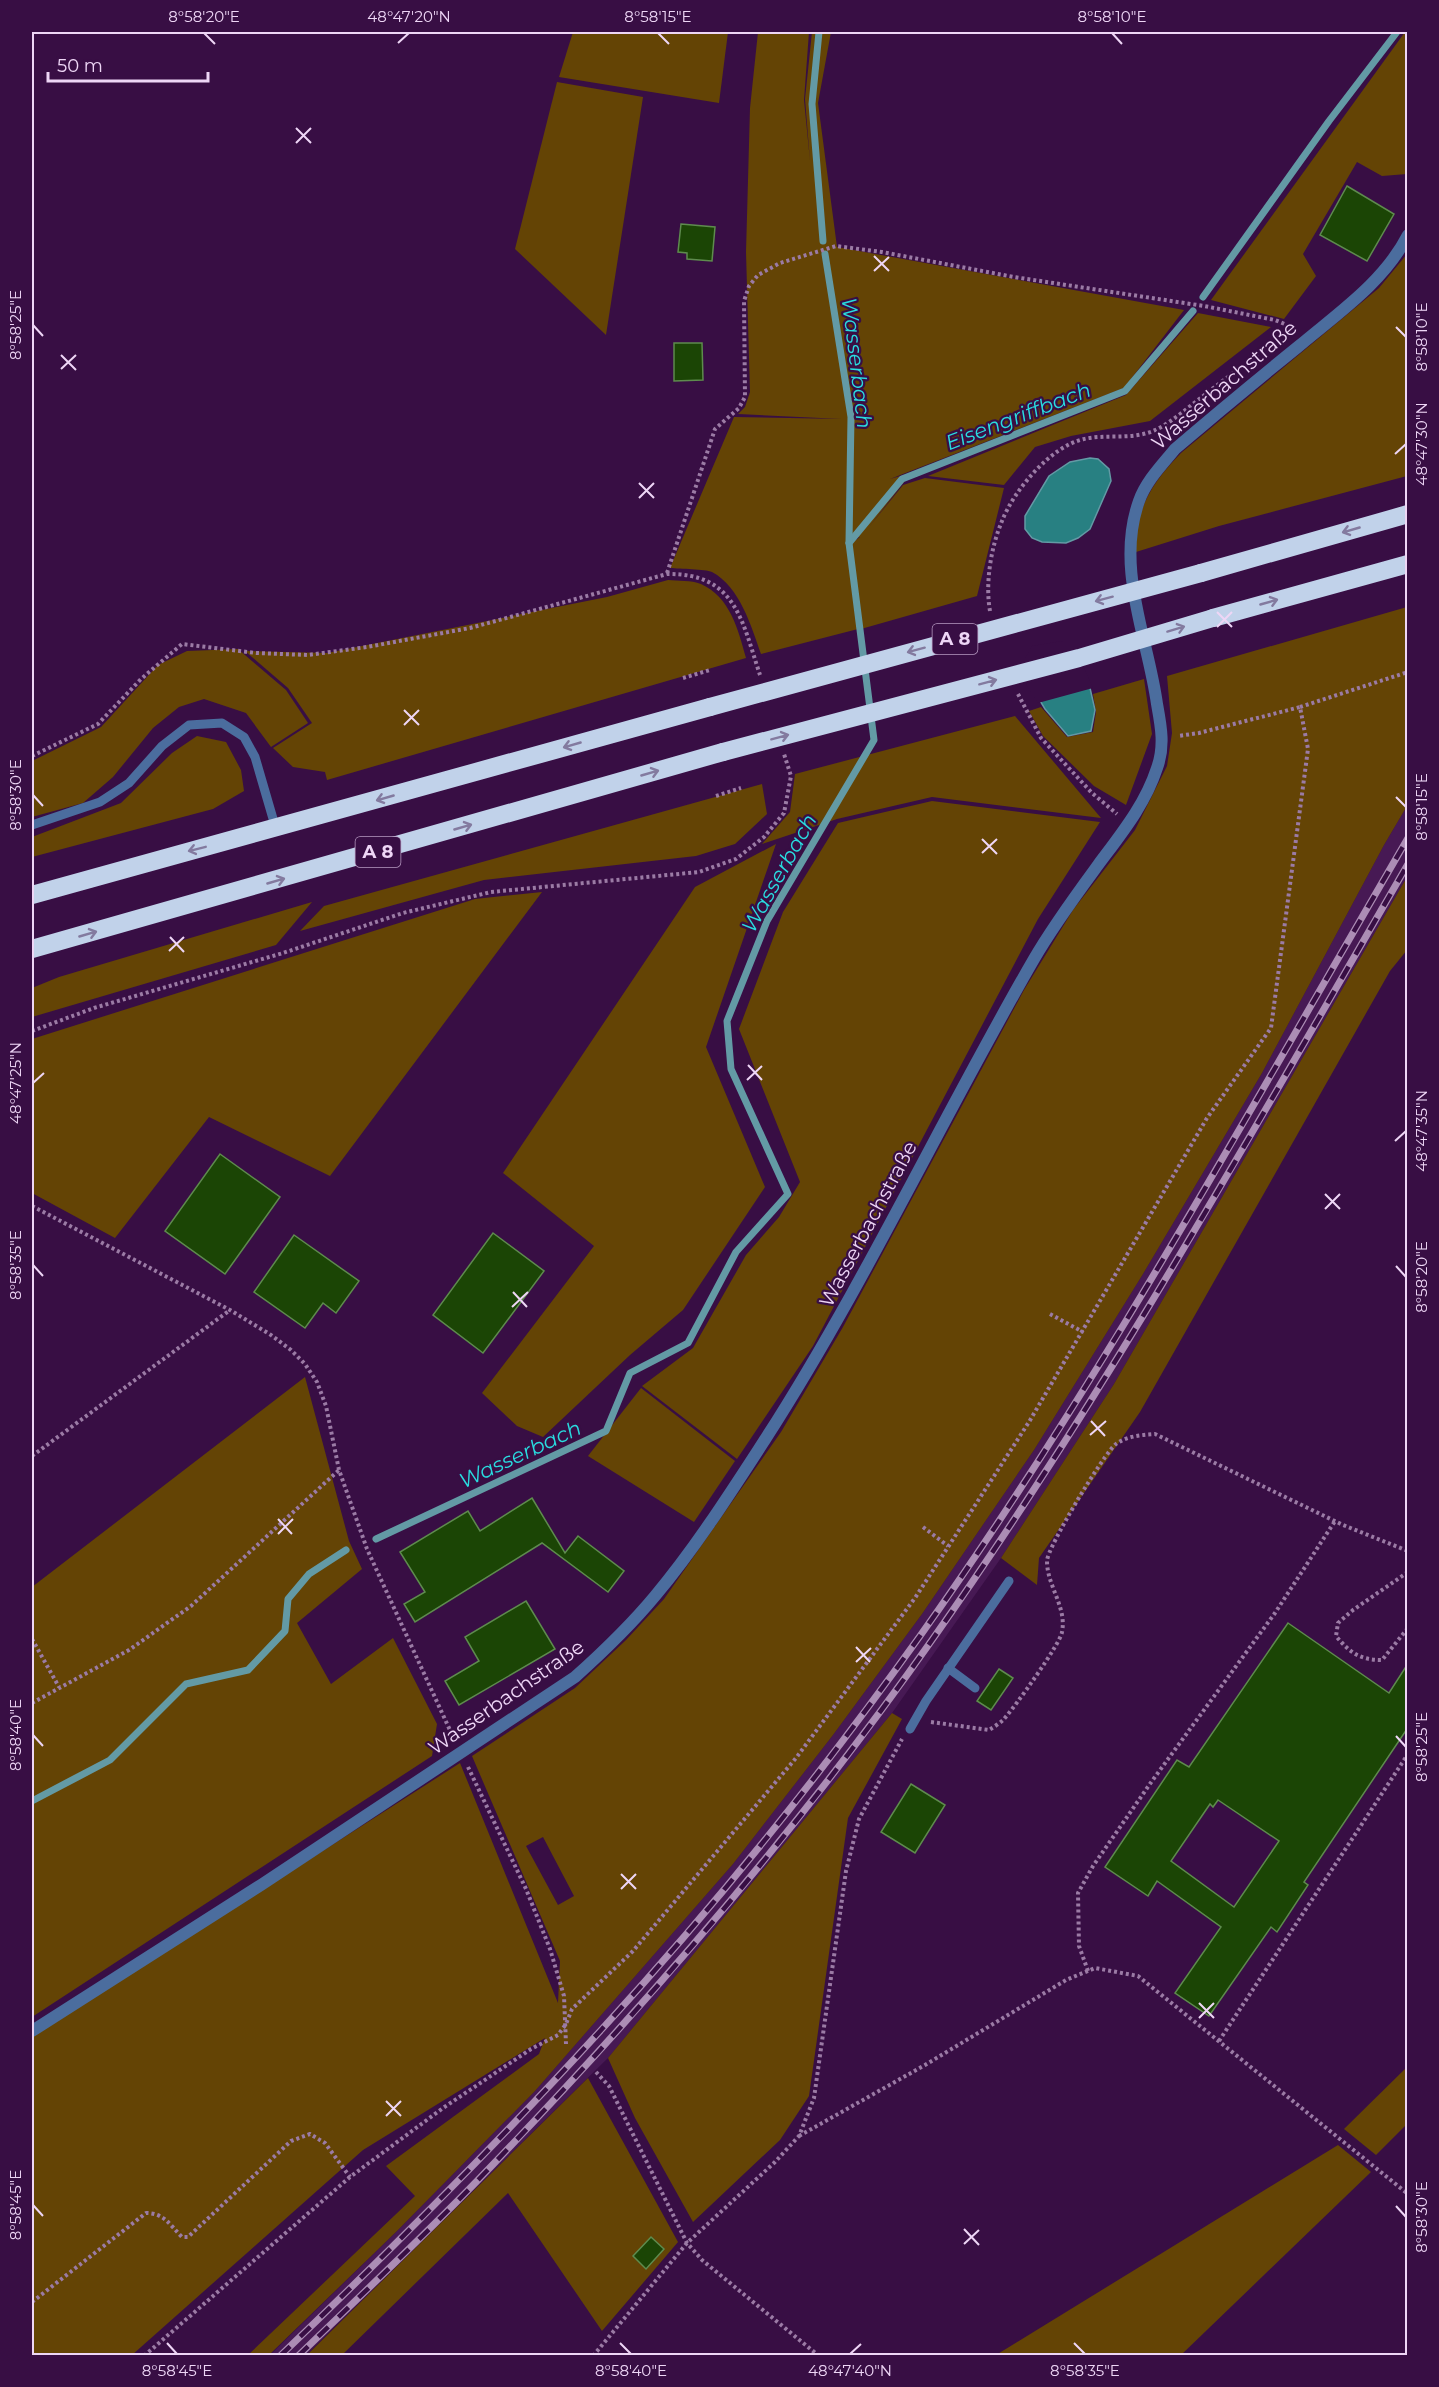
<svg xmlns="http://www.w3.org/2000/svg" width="1439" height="2387" viewBox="0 0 1439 2387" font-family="Montserrat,sans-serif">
	<rect width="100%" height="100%" fill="#380e44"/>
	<polygon fill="#471954" points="1407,806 1407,877 1114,1384 1001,1558 892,1713 608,2058 306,2355 269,2356 396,2232 535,2091 733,1864 833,1735 922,1614 1034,1450 1143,1274 1262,1073 1384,845"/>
	<g fill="#644405" fill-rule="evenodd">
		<polygon points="573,32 728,32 719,103 559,77"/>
		<path d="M758,32H809L804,100L810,161L805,99L812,32H831L818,103L837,247L1184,310L1124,388L890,479L911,473L869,527L903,485L925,478L1004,488L977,596L861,629L850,544L860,537L848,540L858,629L761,654C751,626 740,587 712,572C705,569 680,569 670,568L734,417L842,419L738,414L745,407L750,392L746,252L750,108Z"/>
		<polygon points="1405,32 1408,32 1407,174 1382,176 1357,162 1303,254 1316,276 1284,319 1211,300"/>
		<polygon points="557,82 643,97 606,335 515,249"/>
		<path d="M1407,254V476L1219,526L1136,552C1135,508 1152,483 1181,453L1379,288Z"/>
		<polygon points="1198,313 1271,327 1150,421 1071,436 1035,447 1004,485 928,476 1126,395"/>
		<path d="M668,580C678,581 691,580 701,584C730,597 738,629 746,658L327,780L325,772L293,767L273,748L312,723L288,688L245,651L327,653L607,597Z"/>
		<path d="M1407,607V806L1384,845L1262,1073L1143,1274L1034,1450L922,1614L833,1735L733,1864L535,2091L396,2232L269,2355H248L415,2196L386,2166L539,2054L545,2038L363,2150L132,2355L32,2356V2037L460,1763L558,2003L560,1961L472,1756L575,1688L626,1640L664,1599L781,1432L843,1327L1024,990L1073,910L1135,830L1167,766L1172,733L1167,676ZM543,1837L574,1896L558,1905L526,1846Z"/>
		<polygon points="238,649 286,690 308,723 271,747 246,713 204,699 179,707 153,728 113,777 83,803 32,817 32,761 101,727 158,665 187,651"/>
		<polygon points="1144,679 1152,734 1126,805 1094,786 1043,736 1029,711 1041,707 1067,737 1093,732 1096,712 1093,694"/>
		<polygon points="1015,716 1101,818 932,797 837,819 762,844 790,812 795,774"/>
		<polygon points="197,736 226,742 241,770 244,791 213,809 32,857 32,837 121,803 172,753"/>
		<polygon points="762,784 767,814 735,844 696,856 484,880 300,931 324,906"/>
		<polygon points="932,801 1100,822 1038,919 813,1346 737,1459 642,1386 693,1348 746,1255 779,1217 800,1182 739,1029 783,912 838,823"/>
		<polygon points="776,844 706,1047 765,1187 683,1310 630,1355 543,1437 517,1426 482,1393 594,1246 503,1173 695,887"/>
		<polygon points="1407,877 1407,950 1390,971 1140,1412 1039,1558 1037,1585 1001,1558 1114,1384"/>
		<polygon points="542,892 330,1176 209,1117 115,1238 32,1193 32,1039 475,899"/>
		<polygon points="312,902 276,945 32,1017 32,988 59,977"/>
		<polygon points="305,1377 349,1541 362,1569 297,1623 331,1684 393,1638 437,1724 432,1756 32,2017 32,1587"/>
		<polygon points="641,1388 735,1461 694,1522 588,1456"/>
		<polygon points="892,1713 902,1719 848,1818 809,2096 780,2140 693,2222 635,2118 608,2058"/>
		<polygon points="1407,2067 1407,2124 1376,2155 1344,2129"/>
		<polygon points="588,2078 678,2242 602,2331 508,2193 342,2355 306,2356"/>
		<polygon points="1338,2145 1371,2172 1181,2355 996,2355"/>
	</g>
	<g fill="#288082" stroke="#639aa5" stroke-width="1.5">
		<polygon points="1090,458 1098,459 1109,469 1111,481 1090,529 1078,538 1066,543 1042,542 1032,538 1025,529 1025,516 1049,476 1070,462"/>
		<polygon points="1030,684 1090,688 1095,710 1091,731 1068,736 1045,709"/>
	</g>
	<polygon fill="#380e44" points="1062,641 1081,661 1093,688 1038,703 1027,686 1022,664 1032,646"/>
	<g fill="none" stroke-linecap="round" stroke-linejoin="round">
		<g stroke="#639aa5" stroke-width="7">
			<polyline points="819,32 812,104 823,241"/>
			<polyline points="1203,297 1329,121 1397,32"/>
			<polyline points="849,543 902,479 1125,391 1193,311"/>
			<polyline points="376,1539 606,1431 630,1373 688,1343 736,1252 788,1194 731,1069 727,1021 767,921 874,740 849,543 851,417 825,254"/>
			<polyline points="32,1801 110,1760 186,1684 248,1670 285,1631 288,1599 309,1574 346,1550"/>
		</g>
	</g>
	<g fill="#1b4505" stroke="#5e8b4e" stroke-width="1.5" fill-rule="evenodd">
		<polygon points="1347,186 1394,214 1367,261 1320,235"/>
		<polygon points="681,224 715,227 712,261 687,259 687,253 678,252"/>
		<polygon points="674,343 702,343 703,380 674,381"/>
		<polygon points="220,1154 280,1197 225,1274 165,1231"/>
		<polygon points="493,1233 544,1271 483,1353 433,1315"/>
		<polygon points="294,1235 359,1281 336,1313 323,1303 305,1328 254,1292"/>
		<polygon points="532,1498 565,1553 578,1536 624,1571 608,1592 542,1543 415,1622 404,1604 425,1592 400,1552 468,1511 480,1531"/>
		<polygon points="526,1601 555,1649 459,1705 445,1681 479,1661 465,1637"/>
		<path d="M1288,1623L1389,1693L1407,1665V1729L1304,1882L1308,1885L1277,1932L1271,1927L1209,2016L1175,1993L1221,1927L1157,1881L1148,1896L1105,1867L1177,1760L1189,1767ZM1218,1800L1279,1841L1234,1907L1171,1861L1210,1804L1213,1807Z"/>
		<polygon points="999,1669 1013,1678 991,1710 977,1701"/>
		<polygon points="911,1784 945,1805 915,1853 881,1832"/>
		<polygon points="651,2237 664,2249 646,2269 633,2256"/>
	</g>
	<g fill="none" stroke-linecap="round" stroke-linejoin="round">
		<g stroke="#9b7ba5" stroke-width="4" stroke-dasharray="3 3" stroke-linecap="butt">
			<polyline points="667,573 715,429 739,408 745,397 744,301 749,286 758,275 780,263 836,246 882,252 1014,277 1204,306 1275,320 1297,329"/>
			<path d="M990,611C985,583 991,547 1002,521C1014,490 1051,446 1084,439C1105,434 1131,440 1153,431C1170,424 1187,408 1202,397C1222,381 1243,366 1264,350"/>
			<polyline points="683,678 710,670"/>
			<polyline points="1018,694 1041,738 1092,793 1117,814"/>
			<polyline points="1300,707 1408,672"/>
			<path d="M32,756L98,724L141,679L182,644L256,653L308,655L367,647L470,628L667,574C736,573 742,621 760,675"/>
			<polyline points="716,796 741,788"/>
			<polyline points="32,1031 94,1008 283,953 403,913 491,892 699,872 736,859 764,837 784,813 791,776 784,754"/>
			<polyline points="32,1206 230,1310 271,1335 291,1350 305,1364 317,1382 326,1406 339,1470 367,1549 454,1739"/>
			<polyline points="1050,1314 1083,1332"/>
			<polyline points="32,1456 230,1310"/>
			<polyline points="923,1527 948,1546"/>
			<path d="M1408,1572L1353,1610L1338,1623L1336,1636C1350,1653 1360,1660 1382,1660L1408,1628"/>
			<polyline points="32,1639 59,1687"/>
			<polyline points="32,1703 129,1650 191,1606 339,1470"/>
			<path d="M931,1722L989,1730C994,1727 1000,1723 1004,1719C1014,1708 1061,1643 1062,1632C1067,1607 1047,1586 1047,1561C1047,1548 1104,1453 1116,1444C1127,1436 1141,1435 1155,1434L1343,1525L1408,1551"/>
			<polyline points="468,1767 526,1889 550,1949 564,1996 566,2044"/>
			<polyline points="1088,1971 1079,1946 1078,1893 1093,1866 1152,1781 1275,1613 1335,1521"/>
			<polyline points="1219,2041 1408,1754"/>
			<polyline points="596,2072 609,2086 687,2243 702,2260 819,2356"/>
			<polyline points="799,2136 925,2065 1066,1980 1095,1968 1138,1976 1408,2194"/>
			<path d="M32,2302L146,2213C164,2213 170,2225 182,2237H188L291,2141L310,2134L325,2143L350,2177"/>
			<polyline points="144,2356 350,2177 443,2108 531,2049 558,2035 566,2024 572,2009 633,1951 796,1758 915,1598 1029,1422 1207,1118 1271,1028 1308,749 1300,707 1199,733 1178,736"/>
			<polyline points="593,2356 687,2243 775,2162 799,2136 814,2098 846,1871 859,1819 902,1739"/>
		</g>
		<g stroke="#4b6d9e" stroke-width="9">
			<polyline points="32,825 100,802 129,783 162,746 189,725 222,723 244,737 255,757 276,829"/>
			<polyline points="948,1668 975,1688"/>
			<polyline points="910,1729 926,1701 1009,1581"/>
		</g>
		<path stroke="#4b6d9e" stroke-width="12" d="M32,2031L261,1885L575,1677C604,1651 631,1625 655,1596C696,1547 731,1492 766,1438C865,1284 942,1118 1034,959C1053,926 1076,895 1098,865C1121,834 1145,805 1157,768C1165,746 1161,726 1157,704C1148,638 1115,568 1139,501C1146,481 1162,465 1175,449C1216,414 1257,380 1299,346C1338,313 1384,282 1408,235"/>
		<g stroke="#c1d2ea" stroke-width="18">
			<polyline points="1201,573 1408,514"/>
			<polyline points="1213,618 1408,564"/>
			<polyline points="32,895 710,707"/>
			<polyline points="32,949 723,752"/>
		</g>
		<g stroke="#ac8db5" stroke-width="7">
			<g id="rail">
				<path d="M280,2356C391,2250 499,2142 602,2029C716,1905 822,1773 920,1636C1101,1382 1251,1107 1408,838"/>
				<path d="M298,2356C359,2297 421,2239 479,2179C642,2010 797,1832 932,1640C1107,1392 1255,1127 1408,864"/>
			</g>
		</g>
		<use href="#rail" stroke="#380e44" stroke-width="4.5" stroke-dasharray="14" stroke-linecap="butt"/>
		<g stroke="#c1d2ea" stroke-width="18">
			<polyline points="710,707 1201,573"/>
			<polyline points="723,752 1079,658 1213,618"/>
		</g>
	</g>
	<defs><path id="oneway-shaft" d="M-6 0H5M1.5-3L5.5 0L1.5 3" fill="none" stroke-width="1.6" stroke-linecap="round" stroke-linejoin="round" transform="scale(1.5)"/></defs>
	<g stroke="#837a9f">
		<use href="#oneway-shaft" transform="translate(1351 530) rotate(164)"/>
		<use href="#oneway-shaft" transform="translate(1104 599) rotate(165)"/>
		<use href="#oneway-shaft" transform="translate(1269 602) rotate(-16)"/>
		<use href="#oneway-shaft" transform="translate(1176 629) rotate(-17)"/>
		<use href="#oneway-shaft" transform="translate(916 650) rotate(165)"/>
		<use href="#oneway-shaft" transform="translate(988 682) rotate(-15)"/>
		<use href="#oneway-shaft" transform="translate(780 737) rotate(-15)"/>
		<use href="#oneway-shaft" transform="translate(572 745) rotate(164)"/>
		<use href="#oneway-shaft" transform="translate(650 773) rotate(-16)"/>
		<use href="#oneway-shaft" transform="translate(385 798) rotate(164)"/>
		<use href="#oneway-shaft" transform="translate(463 827) rotate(-16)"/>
		<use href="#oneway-shaft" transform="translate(197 849) rotate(166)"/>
		<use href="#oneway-shaft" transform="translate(276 881) rotate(-16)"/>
		<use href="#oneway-shaft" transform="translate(88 934) rotate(-16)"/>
	</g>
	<path fill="none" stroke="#eed6f6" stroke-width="2" d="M204,33L215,44M658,33L669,44M1112,33L1122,44M398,43L409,33M296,128L311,143M296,143L311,128M874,256L889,271M874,271L889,257M33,325L43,336M1396,327L1406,337M61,355L76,370M61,369L76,355M1395,454L1406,444M639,483L654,498M639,498L654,483M1217,612L1232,627M1217,627L1232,612M404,710L419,725M404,725L419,710M33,795L43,806M1396,797L1406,807M982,839L997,854M982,853L997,839M170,937L184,952M169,951L184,937M748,1065L762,1080M747,1080L762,1066M33,1083L44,1073M1395,1141L1406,1131M1325,1194L1340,1209M1325,1209L1340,1194M33,1265L43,1276M1396,1266L1406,1277M513,1292L527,1307M512,1307L528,1292M1091,1421L1105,1436M1090,1435L1106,1421M278,1519L292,1534M278,1534L293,1519M856,1647L870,1662M856,1662L871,1648M33,1735L43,1746M1396,1736L1406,1747M621,1874L636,1889M621,1889L636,1874M1199,2003L1214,2018M1199,2018L1214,2003M386,2101L401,2116M386,2116L401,2101M33,2205L43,2216M1396,2206L1406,2217M964,2229L979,2245M964,2244L979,2230M167,2343L177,2354M620,2343L631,2354M1074,2343L1085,2354M850,2354L861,2344"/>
	<g text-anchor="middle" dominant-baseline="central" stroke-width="4.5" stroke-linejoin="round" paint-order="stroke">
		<g fill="#380e44" stroke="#b79ac1" stroke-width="1.5">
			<rect x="932.5" y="624" width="45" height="30" rx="4.5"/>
			<rect x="355.5" y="837" width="45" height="30" rx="4.5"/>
		</g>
		<g font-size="18" font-weight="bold" fill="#eed6f6">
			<text x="955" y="639">A 8</text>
			<text x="378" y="852">A 8</text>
		</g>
		<g font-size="20" fill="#eed6f6" stroke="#380e44">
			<text transform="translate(1224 385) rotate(-41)">Wasserbachstraße</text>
			<text transform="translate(868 1224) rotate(-62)">Wasserbachstraße</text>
			<text transform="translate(506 1697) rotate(-35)">Wasserbachstraße</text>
		</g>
		<g font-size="21" font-style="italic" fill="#29dbdf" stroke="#380e44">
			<text transform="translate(857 363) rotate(83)">Wasserbach</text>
			<text transform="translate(1018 416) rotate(-21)">Eisengriffbach</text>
			<text transform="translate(779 873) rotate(-61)">Wasserbach</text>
			<text transform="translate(520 1454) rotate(-25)">Wasserbach</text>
		</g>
	</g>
	<rect width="1439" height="2387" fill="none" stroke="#380e44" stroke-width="66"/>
	<path d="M48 72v9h160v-9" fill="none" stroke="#eed6f6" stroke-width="3"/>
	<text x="57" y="72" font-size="18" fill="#eed6f6" stroke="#380e44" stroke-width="4.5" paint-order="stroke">50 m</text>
	<rect x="33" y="33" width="1373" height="2321" fill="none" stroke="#eed6f6" stroke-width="2"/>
	<g font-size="15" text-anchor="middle" fill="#eed6f6">
		<text x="204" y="22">8°58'20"E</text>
		<text x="409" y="22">48°47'20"N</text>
		<text x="658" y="22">8°58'15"E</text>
		<text x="1112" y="22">8°58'10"E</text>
		<text transform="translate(16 325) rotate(-90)" y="5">8°58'25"E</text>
		<text transform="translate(1422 337) rotate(-90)" y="5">8°58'10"E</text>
		<text transform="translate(1422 444) rotate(-90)" y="5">48°47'30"N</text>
		<text transform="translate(16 795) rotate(-90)" y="5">8°58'30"E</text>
		<text transform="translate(1422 807) rotate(-90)" y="5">8°58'15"E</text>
		<text transform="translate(16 1083) rotate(-90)" y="5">48°47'25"N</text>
		<text transform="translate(1422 1131) rotate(-90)" y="5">48°47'35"N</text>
		<text transform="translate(16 1265) rotate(-90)" y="5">8°58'35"E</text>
		<text transform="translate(1422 1277) rotate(-90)" y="5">8°58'20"E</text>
		<text transform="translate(16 1735) rotate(-90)" y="5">8°58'40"E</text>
		<text transform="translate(1422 1747) rotate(-90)" y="5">8°58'25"E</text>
		<text transform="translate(16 2205) rotate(-90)" y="5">8°58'45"E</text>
		<text transform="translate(1422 2217) rotate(-90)" y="5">8°58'30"E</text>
		<text x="177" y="2376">8°58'45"E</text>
		<text x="631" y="2376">8°58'40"E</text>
		<text x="850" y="2376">48°47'40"N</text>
		<text x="1085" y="2376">8°58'35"E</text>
	</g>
</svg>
